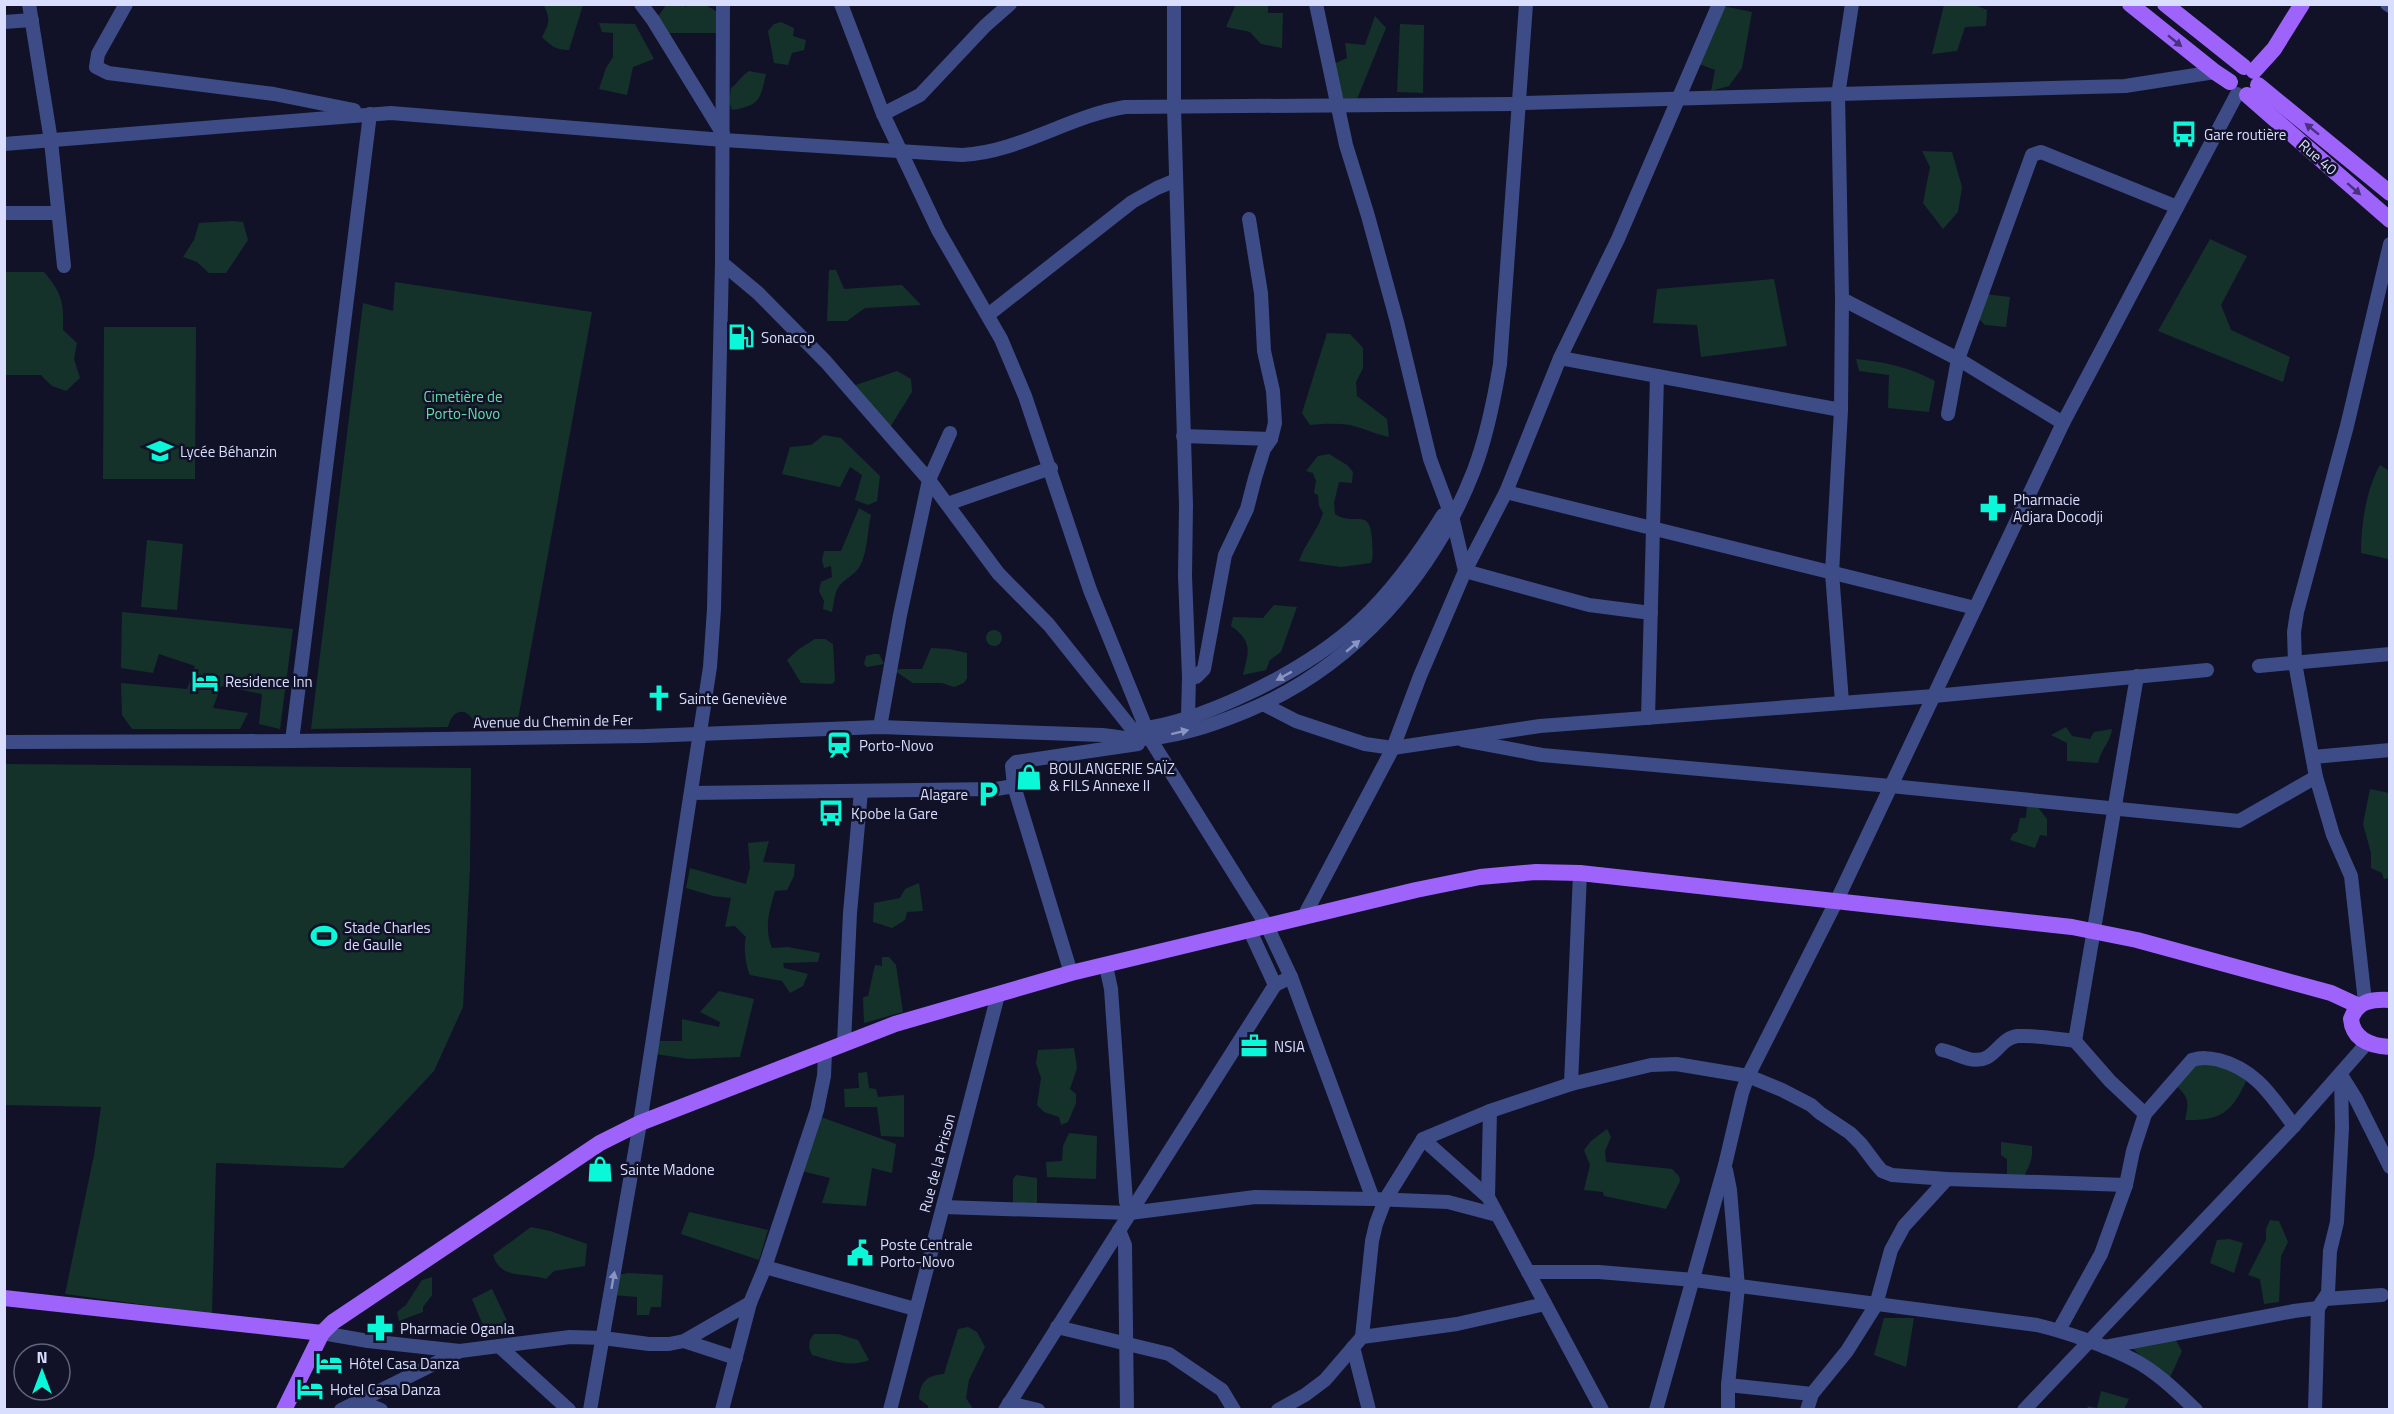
<svg xmlns="http://www.w3.org/2000/svg" width="2394" height="1414" viewBox="0 0 2394 1414" font-family="'Titillium Web',sans-serif">
	<rect width="100%" height="100%" fill="#111228"/>
	<g fill="#14322a">
		<polygon points="1236,4 1268,5 1268,13 1283,13 1282,48 1261,44 1250,32 1226,27"/>
		<path d="M527,5H583L569,50C556,50 551,46 542,37C549,24 551,20 544,6Z"/>
		<path d="M666,5H684L685,7C701,0 712,7 723,17V33H666L657,18Z"/>
		<polygon points="1718,5 1752,12 1742,68 1729,86 1711,91 1715,70 1694,62"/>
		<polygon points="1944,5 1975,5 1987,10 1986,26 1965,27 1957,51 1932,54"/>
		<polygon points="1375,16 1386,28 1357,99 1335,98 1329,66 1347,58 1345,43 1365,45"/>
		<polygon points="781,22 794,28 793,36 806,40 804,50 792,53 788,65 774,63 768,31 774,24"/>
		<polygon points="599,23 635,24 654,59 633,67 627,95 599,89 606,68 613,57 613,33 602,32"/>
		<polygon points="1400,24 1424,25 1423,93 1397,92"/>
		<path d="M749,71L766,74C760,100 760,105 732,110L729,102L731,88C738,83 741,76 749,71Z"/>
		<polygon points="1922,151 1952,152 1962,187 1958,212 1943,229 1923,203 1930,167"/>
		<polygon points="232,221 243,222 248,240 226,273 209,273 197,262 183,257 194,240 199,223"/>
		<polygon points="2210,239 2247,256 2221,305 2231,330 2290,357 2283,382 2158,331"/>
		<polygon points="829,270 836,270 844,289 902,285 921,305 865,308 847,321 827,321"/>
		<path d="M5,272H44C62,293 64,303 63,330L77,343L74,359L80,378L66,391L52,386L41,375H5Z"/>
		<polygon points="1774,279 1787,346 1701,357 1697,325 1653,323 1657,289"/>
		<path d="M395,282L592,312L517,725H476C468,707 453,707 448,727L311,729L363,303L393,311Z"/>
		<polygon points="1985,294 2010,297 2006,327 1985,325 1979,319"/>
		<polygon points="104,327 196,327 195,479 103,479"/>
		<path d="M1327,333L1350,334L1363,348V368L1356,382L1357,396L1387,419L1389,437C1375,434 1363,428 1350,425C1337,423 1324,424 1310,425L1302,413Z"/>
		<path d="M1856,359C1885,362 1909,367 1935,381L1929,412L1888,408L1889,375L1859,371Z"/>
		<polygon points="897,371 911,379 912,392 887,432 853,386"/>
		<polygon points="824,435 841,438 880,476 877,501 868,505 855,500 862,475 850,467 840,487 782,474 790,447 811,445"/>
		<path d="M1329,454L1347,465L1353,472L1352,483L1339,482L1334,503L1335,514C1354,527 1370,506 1372,539C1372,548 1374,555 1371,563L1341,567L1299,561C1305,543 1318,531 1323,513L1319,506L1318,495L1314,493L1316,481L1313,473L1306,471L1318,456Z"/>
		<path d="M2380,465L2389,471L2388,559L2361,553C2361,524 2366,490 2380,465Z"/>
		<path d="M859,508L871,515C867,531 868,551 860,566C855,575 846,578 840,585C834,591 834,604 832,612L823,609L824,601L819,591L821,582L832,577L831,566L824,568L822,560L824,551H841Z"/>
		<polygon points="147,540 183,544 177,610 141,607"/>
		<path d="M1274,605L1297,607L1281,652L1270,660L1266,670L1243,675C1249,650 1253,642 1231,626L1233,617L1263,618Z"/>
		<polygon points="122,612 293,629 280,729 259,724 262,694 221,686 213,708 248,713 240,729 132,729 122,715 121,683 187,689 195,666 159,654 153,673 121,668"/>
		<circle cx="994" cy="638" r="8"/>
		<polygon points="815,639 825,639 833,644 835,681 832,684 801,683 787,660 799,649"/>
		<polygon points="931,648 949,649 967,653 967,678 964,683 954,687 942,683 913,683 895,671 899,669 922,669"/>
		<polygon points="874,654 879,654 884,664 867,667 864,664 866,656"/>
		<path d="M2066,727L2072,736L2090,739L2094,732L2112,729C2110,743 2101,749 2098,763L2067,761V743L2051,735Z"/>
		<polygon points="5,764 471,768 470,867 463,1007 434,1071 343,1168 216,1163 212,1314 65,1294 94,1155 101,1107 5,1105"/>
		<polygon points="2370,789 2389,793 2389,878 2384,879 2382,873 2371,868 2371,853 2363,824"/>
		<polygon points="2027,804 2037,806 2047,819 2047,836 2040,835 2035,848 2010,840 2013,834 2017,832 2020,818 2026,818"/>
		<path d="M769,841L763,862L795,864L794,876L787,890L775,891C769,911 764,929 772,948L788,947L820,953L818,962L783,963L784,968L808,974L803,986L790,993L782,981L750,975C746,967 743,946 746,937L735,926L725,927L731,898L713,896L686,888L690,868L746,884L750,868L748,843Z"/>
		<polygon points="919,883 923,911 907,912 905,920 892,928 873,922 874,903 900,898 905,889"/>
		<polygon points="882,957 889,957 896,965 903,1012 864,1023 863,997 868,996 875,965 882,966"/>
		<polygon points="719,991 754,999 740,1057 689,1059 655,1054 659,1041 682,1041 682,1019 719,1027 720,1022 700,1012"/>
		<polygon points="1074,1048 1077,1068 1070,1089 1076,1094 1076,1103 1068,1122 1061,1125 1059,1117 1044,1112 1037,1105 1041,1078 1036,1063 1038,1050"/>
		<path d="M2210,1058L2247,1079C2232,1112 2222,1121 2185,1120C2190,1100 2188,1096 2173,1083L2192,1060Z"/>
		<polygon points="867,1072 869,1088 876,1089 878,1097 904,1095 904,1137 881,1136 877,1107 845,1107 844,1089 859,1088 858,1073"/>
		<polygon points="821,1117 896,1144 892,1173 872,1168 866,1206 822,1203 830,1178 802,1171"/>
		<polygon points="1607,1129 1611,1137 1605,1151 1606,1162 1672,1169 1679,1176 1680,1181 1666,1209 1604,1196 1603,1192 1584,1190 1590,1165 1584,1150 1591,1141"/>
		<polygon points="1069,1133 1097,1136 1096,1179 1047,1177 1046,1162 1062,1161 1063,1146"/>
		<path d="M2001,1142L2032,1146C2033,1158 2030,1165 2024,1176L2007,1174V1159L2001,1155Z"/>
		<polygon points="1016,1175 1037,1178 1037,1207 1013,1205 1013,1179"/>
		<polygon points="689,1212 768,1230 759,1260 681,1234"/>
		<polygon points="2270,1220 2279,1221 2288,1242 2281,1256 2279,1302 2264,1304 2260,1279 2248,1275 2266,1240 2266,1229"/>
		<path d="M531,1227L550,1231L587,1244L585,1266L554,1271L546,1279C523,1272 501,1280 493,1255Z"/>
		<polygon points="2229,1239 2243,1243 2234,1273 2210,1263 2217,1240"/>
		<polygon points="629,1273 663,1275 661,1307 651,1307 649,1315 637,1315 637,1297 613,1295 616,1275"/>
		<polygon points="432,1277 432,1295 423,1307 423,1312 399,1321 397,1312 406,1305 422,1280"/>
		<polygon points="492,1289 514,1335 488,1337 472,1299"/>
		<polygon points="1884,1318 1914,1318 1906,1367 1874,1355"/>
		<path d="M968,1327L977,1332L985,1347L969,1380L966,1398L973,1409H928V1406L919,1399C920,1382 927,1375 944,1374L958,1329Z"/>
		<path d="M814,1334H838L858,1340L869,1360C851,1368 830,1360 812,1355C808,1347 808,1341 814,1334Z"/>
		<polygon points="2172,1334 2182,1351 2167,1384 2128,1343"/>
		<polygon points="2101,1391 2129,1399 2124,1409 2087,1409 2088,1406 2097,1408"/>
	</g>
	<g fill="none" stroke-linecap="round" stroke-linejoin="round">
		<g stroke="#3d4c86" stroke-width="14">
			<polyline points="29,4 51,141 64,266"/>
			<polyline points="126,4 98,54 96,67 108,73 274,94 354,110"/>
			<polyline points="641,4 653,20 723,134"/>
			<polyline points="841,4 883,114 938,230 1001,339 1025,396 1090,590 1146,728 1152,742 1267,926 1291,977 1373,1199"/>
			<polyline points="1174,4 1174,107 1186,505 1185,576 1189,677 1188,717"/>
			<polyline points="1316,4 1346,145 1368,216 1397,322 1430,459 1448,507"/>
			<polyline points="2387,4 2390,6"/>
			<polyline points="4,22 32,20"/>
			<polyline points="1520,103 2125,86 2215,72"/>
			<polyline points="883,114 920,95 985,26 1010,4"/>
			<path d="M4,144L391,113L723,140L962,155C1020,152 1069,116 1125,107L1513,104"/>
			<polyline points="4,213 58,213"/>
			<polyline points="722,263 758,293 826,362 887,432 929,480 998,573 1049,625 1132,729"/>
			<polyline points="1842,299 1958,359 2063,423"/>
			<polyline points="988,315 1132,202 1157,188 1176,180"/>
			<polyline points="1560,358 1841,410"/>
			<polyline points="1948,414 1958,359 2032,155 2041,152 2177,207"/>
			<polyline points="1183,436 1271,439"/>
			<polyline points="1506,492 1975,608"/>
			<polyline points="947,504 1051,468"/>
			<polyline points="1452,516 1465,571 1589,605 1651,613"/>
			<polyline points="2259,666 2390,654"/>
			<polyline points="1189,677 1196,677 1204,669 1225,555 1247,509 1255,478 1264,449 1271,439 1275,423 1273,391 1264,351 1261,293 1249,219"/>
			<polyline points="1842,702 1832,573 1841,410 1842,299 1838,95 1852,4"/>
			<polyline points="1263,704 1296,721 1365,744 1393,748 1540,726 1934,696 2207,670"/>
			<polyline points="1648,718 1657,376"/>
			<polyline points="880,727 900,615 929,480 950,433"/>
			<path d="M1138,729C1176,725 1213,710 1247,694C1342,649 1388,604 1443,515"/>
			<polyline points="1463,740 1542,755 1891,786 2239,821 2316,777"/>
			<polyline points="292,741 370,114"/>
			<path d="M4,742L292,741L646,736L880,727L1102,735C1112,736 1123,738 1133,739C1171,740 1213,725 1247,711C1353,667 1433,576 1474,470C1487,436 1494,400 1500,364L1526,4"/>
			<polyline points="2313,757 2390,750"/>
			<polyline points="691,793 996,789 1014,786"/>
			<polyline points="1303,918 1393,748 1420,676 1465,571 1506,492 1560,358 1618,239 1719,4"/>
			<polyline points="1250,931 1275,985"/>
			<polyline points="1106,966 1111,989 1126,1202 1133,1208"/>
			<polyline points="1071,973 1014,786 1012,766 1016,762 1138,744"/>
			<polyline points="2365,1002 2351,876 2333,835 2316,777 2295,663 2294,632 2297,612 2347,426 2390,244"/>
			<polyline points="2075,1041 2137,676"/>
			<polyline points="844,1043 850,913 861,791"/>
			<path d="M1942,1050C1952,1052 1960,1057 1969,1059C1996,1065 1997,1038 2018,1036C2036,1035 2057,1039 2075,1041L2110,1081L2145,1114"/>
			<polyline points="2341,1075 2356,1099 2390,1167"/>
			<polyline points="1571,1084 1580,873"/>
			<polyline points="1423,1139 1488,1197 1602,1410"/>
			<polyline points="1726,1170 1730,1190 1738,1287 1728,1385 1728,1410"/>
			<polyline points="1488,1197 1490,1111"/>
			<polyline points="943,1207 1130,1213 1255,1197 1373,1199 1448,1202 1497,1215"/>
			<polyline points="1119,1230 1125,1245 1127,1410"/>
			<polyline points="765,1267 915,1309"/>
			<path d="M1528,1272H1599L1694,1280L2037,1325C2066,1332 2107,1346 2134,1360C2157,1372 2177,1392 2196,1410"/>
			<polyline points="2325,1299 2382,1295"/>
			<polyline points="1057,1327 1169,1354 1222,1390 1234,1410"/>
			<path d="M2059,1330L2101,1254L2126,1185L2133,1151L2145,1114L2192,1060C2202,1057 2209,1058 2219,1060C2257,1070 2272,1097 2294,1126"/>
			<polyline points="322,1333 368,1341 460,1351 570,1337 603,1338 649,1344 669,1344 684,1341 750,1303 765,1267 817,1110 824,1076 825,1052"/>
			<polyline points="1362,1337 1372,1241 1376,1224 1385,1200 1423,1139 1490,1111 1571,1084 1651,1065 1676,1064 1748,1076 1782,1090 1811,1105 1820,1113 1850,1133 1861,1144 1876,1164 1882,1171 1892,1175 1947,1179 2126,1185"/>
			<polyline points="684,1341 736,1358"/>
			<polyline points="499,1346 569,1410"/>
			<polyline points="1353,1347 1369,1410"/>
			<polyline points="2105,1347 2294,1311 2318,1308"/>
			<polyline points="1728,1385 1812,1394"/>
			<polyline points="359,1401 381,1410"/>
			<polyline points="1009,1403 1038,1410"/>
			<polyline points="341,1410 460,1351"/>
			<polyline points="590,1410 640,1123 710,667 714,609 722,263 723,4"/>
			<polyline points="722,1410 750,1303"/>
			<polyline points="890,1410 998,995"/>
			<polyline points="1005,1410 1275,985 1291,977"/>
			<polyline points="1278,1410 1305,1395 1325,1380 1362,1337 1457,1324 1545,1304"/>
			<polyline points="1656,1410 1725,1165 1742,1093 1748,1076 1837,900 2063,423 2237,94"/>
			<polyline points="1807,1410 1812,1394 1847,1351 1876,1305 1891,1250 1904,1226 1947,1179"/>
			<polyline points="2024,1410 2294,1126 2367,1043"/>
			<polyline points="2315,1410 2318,1308 2328,1293 2330,1251 2337,1222 2342,1128 2341,1075"/>
		</g>
		<g stroke="#9e63fb" stroke-width="16">
			<polyline points="2130,4 2215,72 2230,82"/>
			<polyline points="2165,4 2244,67"/>
			<polyline points="2254,71 2274,49 2302,4"/>
			<polyline points="2258,85 2390,193"/>
			<polyline points="2247,95 2390,220"/>
			<path d="M2390,1000C2372,999 2357,1001 2351,1019C2353,1040 2371,1046 2390,1047"/>
			<polyline points="4,1298 322,1333"/>
			<polyline points="284,1410 322,1333 333,1322 600,1143 640,1123 895,1024 1071,973 1416,890 1480,877 1536,872 1580,873 2072,927 2137,940 2331,993 2359,1006"/>
		</g>
	</g>
	<defs><path id="oneway-solid" d="M-6-.8H1V-3.2L6.5 0L1 3.2V.8H-6Z" transform="scale(1.5)"/></defs>
	<g fill="#49327c">
		<use href="#oneway-solid" transform="translate(2175 41) rotate(39)"/>
		<use href="#oneway-solid" transform="translate(2312 129) rotate(-141)"/>
		<use href="#oneway-solid" transform="translate(2354 189) rotate(41)"/>
	</g>
	<g fill="#8b95c2">
		<use href="#oneway-solid" transform="translate(1353 646) rotate(-40)"/>
		<use href="#oneway-solid" transform="translate(1284 676) rotate(151)"/>
		<use href="#oneway-solid" transform="translate(1180 732) rotate(-14)"/>
		<use href="#oneway-solid" transform="translate(613 1280) rotate(-80)"/>
	</g>
	<defs>
		<g id="bus-bare" transform="scale(2.07)"><path d="M-5-6H5V4H4V6H2V4H-2V6H-4V4H-5ZM-3.5-4V0h7V-4ZM-3.5 1.2v1.5H-2V1.2ZM2 1.2v1.5H3.5V1.2Z" fill="#0bf8d8" stroke="#111228" stroke-width="2.5" paint-order="stroke"/></g>
		<g id="fuel-bare" transform="scale(2.07)"><path d="M-5.5-6h7V0h2V4h1.3V-2.5L3-4.5l.8-.8L6-3V5H2.5V1h-1V6h-7ZM-4.2-4.7v3.2H.2V-4.7Z" fill="#0bf8d8" stroke="#111228" stroke-width="2.5" paint-order="stroke"/></g>
		<g id="school-bare" transform="scale(2.07)"><path d="M0-5L7-2L0 1L-7-2ZM-4 1L0 2.5L4 1V4Q0 6-4 4Z" fill="#0bf8d8" stroke="#111228" stroke-width="2.5" paint-order="stroke"/></g>
		<g id="pharmacy-bare" transform="scale(2.07)"><path d="M-2-6h4v4h4v4h-4v4h-4v-4h-4v-4h4Z" fill="#0bf8d8" stroke="#111228" stroke-width="2.5" paint-order="stroke"/></g>
		<g id="hotel-bare" transform="scale(2.07)"><path d="M-6-4.5h1.5V1H6V5H4.5V3h-9V5H-6ZM-4 0a1.8 1.8 0 1 1 3.6 0ZM.5 0V-2.5h3Q6-2.5 6 0Z" fill="#0bf8d8" stroke="#111228" stroke-width="2.5" paint-order="stroke"/></g>
		<g id="church-bare" transform="scale(2.07)"><path d="M-1.2-6h2.4v3.5h3.3v2.4h-3.3V6h-2.4V-.1h-3.3v-2.4h3.3Z" fill="#0bf8d8" stroke="#111228" stroke-width="2.5" paint-order="stroke"/></g>
		<g id="station-bare" transform="scale(2.07)"><path d="M-3-6H3Q5-6 5-4V2Q5 4 3 4L4.5 6H3L1.5 4h-3L-3 6H-4.5L-3 4Q-5 4-5 2V-4Q-5-6-3-6ZM-3.5-4v3h7v-3ZM-3.5 1v1.5H-2V1ZM2 1v1.5H3.5V1Z" fill="#0bf8d8" stroke="#111228" stroke-width="2.5" paint-order="stroke"/></g>
		<g id="shop-bare" transform="scale(2.07)"><path d="M-5-2.5h2.3a2.7 3.5 0 0 1 5.4 0H5L5.5 6h-11ZM-1.5-2.5h3a1.5 2.3 0 0 0-3 0Z" fill="#0bf8d8" stroke="#111228" stroke-width="2.5" paint-order="stroke"/></g>
		<g id="parking-bare" transform="scale(2.07)"><path d="M-3.5-5.5H1a3.5 3.5 0 0 1 0 7H-1V5.5H-3.5ZM-1-3.4V-.6H.8a1.4 1.4 0 0 0 0-2.8Z" fill="#0bf8d8" stroke="#111228" stroke-width="2.5" paint-order="stroke"/></g>
		<g id="stadium-bare" transform="scale(2.07)"><path d="M0-5a6.5 5 0 1 0 0 10a6.5 5 0 1 0 0-10ZM-3.5-1.8h7v3.6h-7Z" fill="#0bf8d8" stroke="#111228" stroke-width="2.5" paint-order="stroke"/></g>
		<g id="office-bare" transform="scale(2.07)"><path d="M-6-3h4V-5.5h4V-3h4V5H-6ZM-1-4.5V-3h2v-1.5ZM-6 0V1H6V0Z" fill="#0bf8d8" stroke="#111228" stroke-width="2.5" paint-order="stroke"/></g>
		<g id="civic-bare" transform="scale(2.07)"><path d="M-.6-6.5H3V-4.5H.6V-3L4-1V1h2V6H-6V1h2V-1L-.6-3ZM-1.2 2.5V6h2.4V2.5Z" fill="#0bf8d8" stroke="#111228" stroke-width="2.5" paint-order="stroke"/></g>
	</defs>
	<g fill-rule="evenodd">
		<use href="#bus-bare" x="2184" y="134"/>
		<use href="#fuel-bare" x="741" y="337"/>
		<use href="#school-bare" x="160" y="451"/>
		<use href="#pharmacy-bare" x="1993" y="508"/>
		<use href="#hotel-bare" x="205" y="681"/>
		<use href="#church-bare" x="659" y="698"/>
		<use href="#station-bare" x="839" y="745"/>
		<use href="#shop-bare" x="1029" y="777"/>
		<use href="#parking-bare" x="988" y="794"/>
		<use href="#bus-bare" x="831" y="813"/>
		<use href="#stadium-bare" x="324" y="936"/>
		<use href="#office-bare" x="1254" y="1046"/>
		<use href="#shop-bare" x="600" y="1169"/>
		<use href="#civic-bare" x="860" y="1253"/>
		<use href="#pharmacy-bare" x="380" y="1328"/>
		<use href="#hotel-bare" x="329" y="1363"/>
		<use href="#hotel-bare" x="310" y="1389"/>
	</g>
	<g text-anchor="middle" dominant-baseline="central" stroke-width="5" stroke-linejoin="round" paint-order="stroke">
		<g font-size="15" fill="#d9defe" stroke="#111228" text-anchor="start">
			<text x="2204" y="134">Gare routière</text>
			<text x="761" y="337">Sonacop</text>
			<text x="180" y="451">Lycée Béhanzin</text>
			<text x="2013" y="499">Pharmacie<tspan x="2013" dy="17">Adjara Docodji</tspan></text>
			<text x="225" y="681">Residence Inn</text>
			<text x="679" y="698">Sainte Geneviève</text>
			<text x="859" y="745">Porto-Novo</text>
			<text x="1049" y="768">BOULANGERIE SAÏZ<tspan x="1049" dy="17">&amp; FILS Annexe II</tspan></text>
			<text x="968" y="794" text-anchor="end">Alagare</text>
			<text x="851" y="813">Kpobe la Gare</text>
			<text x="344" y="927">Stade Charles<tspan x="344" dy="17">de Gaulle</tspan></text>
			<text x="1274" y="1046">NSIA</text>
			<text x="620" y="1169">Sainte Madone</text>
			<text x="880" y="1244">Poste Centrale<tspan x="880" dy="17">Porto-Novo</tspan></text>
			<text x="400" y="1328">Pharmacie Oganla</text>
			<text x="349" y="1363">Hôtel Casa Danza</text>
			<text x="330" y="1389">Hotel Casa Danza</text>
		</g>
		<g font-size="15" fill="#d9defe" stroke="#111228">
			<text transform="translate(2318 157) rotate(41)">Rue 40</text>
			<text transform="translate(553 721) rotate(-1)">Avenue du Chemin de Fer</text>
			<text transform="translate(937 1163) rotate(-75)">Rue de la Prison</text>
		</g>
		<g font-size="15" fill="#66dda3" stroke="#111228">
			<text x="463" y="396">Cimetière de<tspan x="463" dy="17">Porto-Novo</tspan></text>
		</g>
	</g>
	<rect width="2394" height="1414" fill="none" stroke="#d9defe" stroke-width="12"/>
	<g transform="translate(42 1372)"><circle r="28" fill="#111228" stroke="#61647e" stroke-width="1.5"/>
	<path d="M0-4.5L10 22L0 15L-10 22Z" fill="#0bf8d8"/>
	<text y="-9" font-size="16" font-weight="bold" text-anchor="middle" fill="#d9defe">N</text>
	</g>
</svg>
